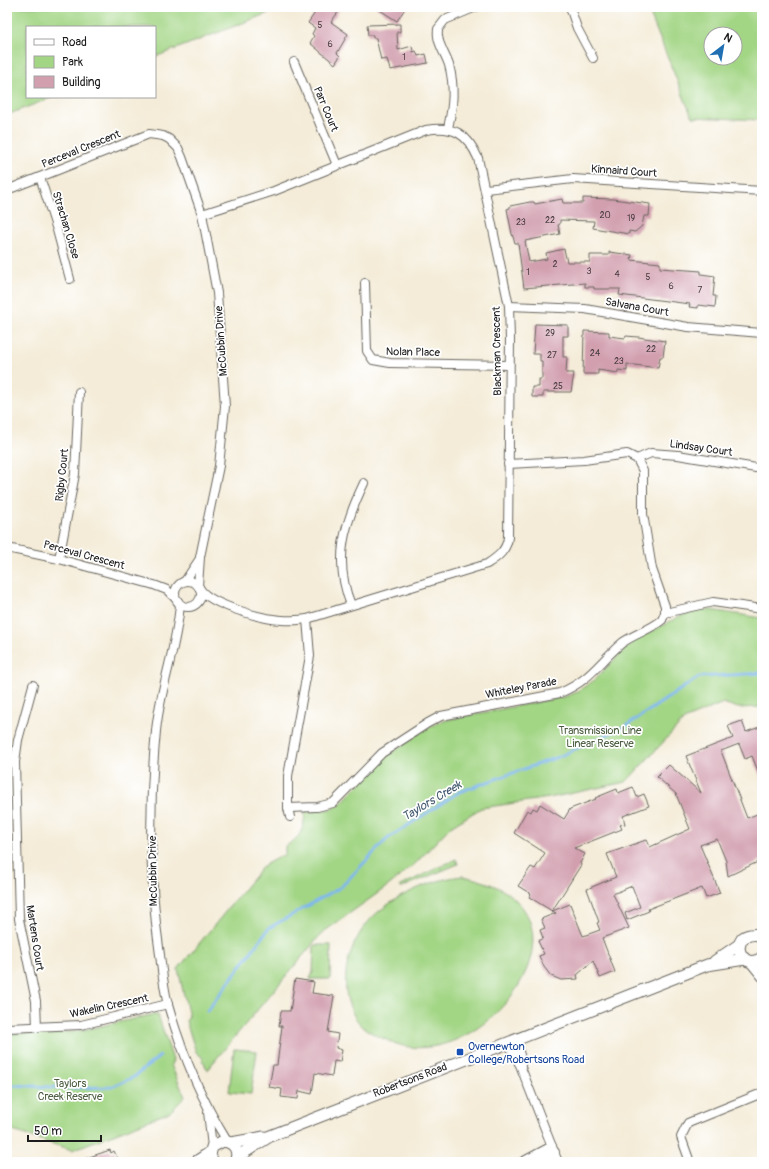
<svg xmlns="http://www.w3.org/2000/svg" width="769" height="1169" viewBox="0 0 769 1169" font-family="Pangolin,sans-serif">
	<rect width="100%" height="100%" fill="#fff"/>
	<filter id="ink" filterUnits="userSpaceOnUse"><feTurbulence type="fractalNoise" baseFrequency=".025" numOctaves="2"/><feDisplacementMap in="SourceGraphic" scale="8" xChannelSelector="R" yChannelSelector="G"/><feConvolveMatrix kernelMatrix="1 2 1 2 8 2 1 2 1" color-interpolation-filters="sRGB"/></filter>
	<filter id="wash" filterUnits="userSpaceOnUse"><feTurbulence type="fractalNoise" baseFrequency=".012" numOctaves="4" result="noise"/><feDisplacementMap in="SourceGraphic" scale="16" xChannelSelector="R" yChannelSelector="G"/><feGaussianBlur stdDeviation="0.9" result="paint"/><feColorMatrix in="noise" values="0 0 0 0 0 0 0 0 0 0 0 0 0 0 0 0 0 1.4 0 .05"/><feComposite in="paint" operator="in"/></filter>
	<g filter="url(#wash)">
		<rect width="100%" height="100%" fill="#f4ecd8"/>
		<g fill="#a2d584" stroke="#5f7850" fill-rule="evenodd">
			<polygon points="7,7 284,7 155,57 155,27 27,27 27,97 53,97 7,115"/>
			<path d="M647,7H762V120L692,117ZM711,34H735V58H711Z"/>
			<path d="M704,609L762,618V707L738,708L723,703L684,720L626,782L549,798L481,808L449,828L415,864L388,886L322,933L207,1070L202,1057L196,1052L186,1021L189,1017L178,969L264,865L285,854V846C300,839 304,829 305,812L331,809L339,805L386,757L427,728L438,723L450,719L564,697L575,693L593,681L632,642L680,616Z"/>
			<polygon points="456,859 458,864 401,888 400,886"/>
			<path d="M462,876C618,905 481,1084 389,1041C380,1037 367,1032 360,1024C331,990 349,933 382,909C404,892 435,879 462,876Z"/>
			<polygon points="314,945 331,945 330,979 310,979 313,972"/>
			<polygon points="151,1015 158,1015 173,1060 171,1065 185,1097 170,1112 72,1150 7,1129 7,1034 74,1032"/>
			<polygon points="234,1049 257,1051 251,1094 229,1092"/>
		</g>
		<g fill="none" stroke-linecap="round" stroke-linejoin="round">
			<g stroke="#7fb7ef" stroke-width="3">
				<polyline points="207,1011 269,928 341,887 387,839 459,792 558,757 626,726 699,677 762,673"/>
				<polyline points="7,1086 12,1085 68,1088 112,1087 134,1077 160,1056"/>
			</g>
		</g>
		<g id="blocks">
			<g fill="#d29faf">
				<polygon points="319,7 333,7 339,11 331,22 348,34 337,53 340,56 335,64 310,43 314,36 312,34 315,28 308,23"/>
				<polygon points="375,7 406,7 397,21"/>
				<polygon points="400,24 400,32 397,32 398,50 412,46 413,52 416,51 418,56 426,54 428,63 390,70 387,59 381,60 376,38 373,38 373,35 368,35 367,25"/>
				<polygon points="583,198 613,199 650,204 649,216 644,216 642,226 635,232 629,231 629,234 593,228 594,221 560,220 560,224 558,225 560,234 525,241 529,262 547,259 546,253 564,249 567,262 590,262 590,255 609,255 609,252 632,255 631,260 660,263 660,268 701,271 701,274 715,276 713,296 716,296 715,307 698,305 698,308 689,307 690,304 619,295 620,289 594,289 594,287 585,287 585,283 524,288 518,243 515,243 512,234 507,209 510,208 510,206 530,202 534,202 535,204 562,199 563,203 583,203"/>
				<polygon points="535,324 568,325 568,336 563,336 563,357 567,357 566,373 574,373 571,392 543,392 543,397 532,397 532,387 539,387 539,379 542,379 542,361 540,361 540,354 533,354"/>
				<polygon points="584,331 609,332 609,336 625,338 626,336 638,337 665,341 663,357 660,357 658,368 627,364 627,371 618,370 618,373 598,370 598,374 583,374"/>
				<polygon points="742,721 746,732 762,726 762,781 752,756 745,759 739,744 721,751 747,818 762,812 762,834 759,835 762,842 762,860 728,876 726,861 717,839 700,845 720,893 706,898 702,888 648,909 649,911 627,920 625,913 640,907 632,886 613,894 629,928 602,938 615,972 600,978 593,961 577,975 578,979 561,980 551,976 544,967 539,956 544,954 538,941 543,938 540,930 545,928 541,919 556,913 552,911 570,904 583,936 600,930 597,923 599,922 587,889 616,877 607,854 643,841 647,840 650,847 690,829 676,794 657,777 669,765 701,793 686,756 733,738 728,726"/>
				<polygon points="633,787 637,797 644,794 649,806 623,816 625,824 620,825 622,829 574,848 585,854 580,863 581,865 552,911 529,897 531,894 518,886 531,867 535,869 545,853 514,833 527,810 531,812 533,808 537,810 540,804 564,819 570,809 596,799 595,798 617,789 618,793"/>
				<polygon points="295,979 314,982 312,993 334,996 328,1032 338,1034 336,1048 342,1050 340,1062 334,1061 332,1076 315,1073 312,1094 299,1091 298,1099 281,1097 282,1089 269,1087 273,1065 277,1065 282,1026 279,1026 281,1011 290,1011"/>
				<polygon points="110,1150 111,1153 114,1151 118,1159 110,1162 75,1162"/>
			</g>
		</g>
	</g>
	<g filter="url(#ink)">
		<use href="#blocks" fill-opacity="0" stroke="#68655e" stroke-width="1"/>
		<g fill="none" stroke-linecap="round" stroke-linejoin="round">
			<g stroke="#68655e" stroke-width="10">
				<g id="street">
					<polyline points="570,7 577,28 593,58"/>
					<polyline points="294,62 337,165"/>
					<path d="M448,128C453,106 455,87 449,65C445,53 436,42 438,29L445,20L476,7"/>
					<polyline points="40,177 57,230 70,279"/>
					<polyline points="486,189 573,179 762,191"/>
					<polyline points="7,190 149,134 163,136 169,139 178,148 182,157 202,214 217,293 225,406 219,466 200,557 198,586"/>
					<polyline points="365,283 367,351 373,360 390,363 509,365"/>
					<polyline points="509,306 585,309 688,327 762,333"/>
					<polyline points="637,459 651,453 678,455 762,469"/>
					<polyline points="7,548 59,559 154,585 167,590 178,601"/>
					<polyline points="59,559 75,474 79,392"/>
					<polyline points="185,581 199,560"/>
					<circle cx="188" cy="594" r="13"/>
					<path d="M200,589C211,605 262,619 282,620C290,621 298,620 307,619L487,564C498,557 507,550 508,537L510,339L509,306L478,158C467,133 453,125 426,130L274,191L202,214"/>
					<path d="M180,604C177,647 160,688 156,731C149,805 149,881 160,955C162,971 164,989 168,1005C182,1053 201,1099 227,1141"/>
					<path d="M351,605C333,560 344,525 364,483"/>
					<polyline points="665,613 713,602 762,609"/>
					<path d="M307,619L310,656L288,776V808L317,807L333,803L382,753L428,723L441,716L560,693C592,679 598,663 622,643C634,634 650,630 662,620L665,613V606L652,569L643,514V471L637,459L627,454L584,460L508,464"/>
					<polyline points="33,685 18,740 15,762 19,919 36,1001 37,1028"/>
					<polyline points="288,808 290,817"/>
					<polyline points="749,961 762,977"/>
					<polyline points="7,1028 81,1025 168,1004"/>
					<polyline points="515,1040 520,1055 521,1064"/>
					<polyline points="508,1043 520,1065 558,1162"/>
					<polyline points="208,1112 212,1147"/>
					<polyline points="530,1159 541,1158 555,1152"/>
					<polyline points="193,1162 211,1150"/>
					<polyline points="522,1162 552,1146"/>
					<polyline points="690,1162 681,1137 688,1123 762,1093"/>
				</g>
			</g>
			<g stroke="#68655e" stroke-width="13">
				<g id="secondary">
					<path d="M762,937C759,934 755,934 750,935C730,938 740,972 762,958"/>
					<polyline points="715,961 740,944"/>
					<polyline points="231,1143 264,1137"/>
					<polyline points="237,1157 270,1136 707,965 745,959"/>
					<path d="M213,1162L210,1155L212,1147L223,1141C234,1142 240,1151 235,1162"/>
				</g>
			</g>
			<use href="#street" stroke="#fff" stroke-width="8"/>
			<use href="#secondary" stroke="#fff" stroke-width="11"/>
		</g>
	</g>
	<rect fill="#1a4fb4" stroke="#fff" stroke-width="1.5" x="456" y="1048" width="8" height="8" rx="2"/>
	<g text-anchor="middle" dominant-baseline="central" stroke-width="3.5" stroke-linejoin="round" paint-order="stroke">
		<g font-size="9" fill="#4a3d41">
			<text x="320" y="25">5</text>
			<text x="330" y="44">6</text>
			<text x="404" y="57">1</text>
			<text x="605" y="215">20</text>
			<text x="631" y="218">19</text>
			<text x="550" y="220">22</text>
			<text x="521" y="222">23</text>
			<text x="555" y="264">2</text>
			<text x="589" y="271">3</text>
			<text x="528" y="272">1</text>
			<text x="617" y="274">4</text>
			<text x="648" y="277">5</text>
			<text x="671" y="286">6</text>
			<text x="700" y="290">7</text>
			<text x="550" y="333">29</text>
			<text x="651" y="349">22</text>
			<text x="595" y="353">24</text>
			<text x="552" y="355">27</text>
			<text x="619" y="361">23</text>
			<text x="558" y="386">25</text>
		</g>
		<g font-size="11" fill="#1c1c1c" stroke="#fff">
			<text transform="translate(326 109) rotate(67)">Parr Court</text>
			<text transform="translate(81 149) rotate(-22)">Perceval Crescent</text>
			<text transform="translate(624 171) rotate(4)">Kinnaird Court</text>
			<text transform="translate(66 225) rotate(73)">Strachan Close</text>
			<text transform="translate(637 307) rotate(10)">Salvana Court</text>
			<text transform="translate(221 341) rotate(-94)">McCubbin Drive</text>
			<text transform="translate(497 351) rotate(-91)">Blackman Crescent</text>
			<text transform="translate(413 352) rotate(1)">Nolan Place</text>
			<text transform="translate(701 448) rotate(8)">Lindsay Court</text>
			<text transform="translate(62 475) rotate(-84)">Rigby Court</text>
			<text transform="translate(84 555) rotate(15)">Perceval Crescent</text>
			<text transform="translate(521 688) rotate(-11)">Whiteley Parade</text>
			<text transform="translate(153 871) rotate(-91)">McCubbin Drive</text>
			<text transform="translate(35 938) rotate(81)">Martens Court</text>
			<text transform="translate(109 1006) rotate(-12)">Wakelin Crescent</text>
			<text transform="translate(410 1080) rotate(-21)">Robertsons Road</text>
		</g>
		<g font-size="11" fill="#4b5d40" stroke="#fff">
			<text x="600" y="730">Transmission Line<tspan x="600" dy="13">Linear Reserve</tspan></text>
			<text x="70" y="1083">Taylors<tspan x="70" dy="13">Creek Reserve</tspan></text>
		</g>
		<g font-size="11" fill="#164399" stroke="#fff" text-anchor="start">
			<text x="468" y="1046">Overnewton<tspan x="468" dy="13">College/Robertsons Road</tspan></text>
		</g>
		<g font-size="12" font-style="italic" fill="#445a70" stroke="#fff">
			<text transform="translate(432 801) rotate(-31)">Taylors Creek</text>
		</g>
	</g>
	<rect width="769" height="1169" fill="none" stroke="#fff" stroke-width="24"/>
	<rect x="26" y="26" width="130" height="72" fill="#ffffff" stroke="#a4a4a4"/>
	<rect x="34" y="39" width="20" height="6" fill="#ffffff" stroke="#a4a4a4"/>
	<text x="62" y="46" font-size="12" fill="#1c1c1c">Road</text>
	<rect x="34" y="56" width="20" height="12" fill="#a2d584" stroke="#a4a4a4"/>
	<text x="62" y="66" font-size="12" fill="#1c1c1c">Park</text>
	<rect x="34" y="76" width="20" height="12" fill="#d29faf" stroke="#a4a4a4"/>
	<text x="62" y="86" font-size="12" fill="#1c1c1c">Building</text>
	<g transform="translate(723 46) rotate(31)"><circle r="19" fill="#ffffff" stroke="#a4a4a4"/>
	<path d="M0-3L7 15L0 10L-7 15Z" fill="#1f6fb2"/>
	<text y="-6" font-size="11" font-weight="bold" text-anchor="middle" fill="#1c1c1c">N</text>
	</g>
	<path d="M28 1135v6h73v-6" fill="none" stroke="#1c1c1c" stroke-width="2"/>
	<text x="34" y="1135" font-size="12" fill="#1c1c1c" stroke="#ffffff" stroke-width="3" paint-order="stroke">50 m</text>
</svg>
